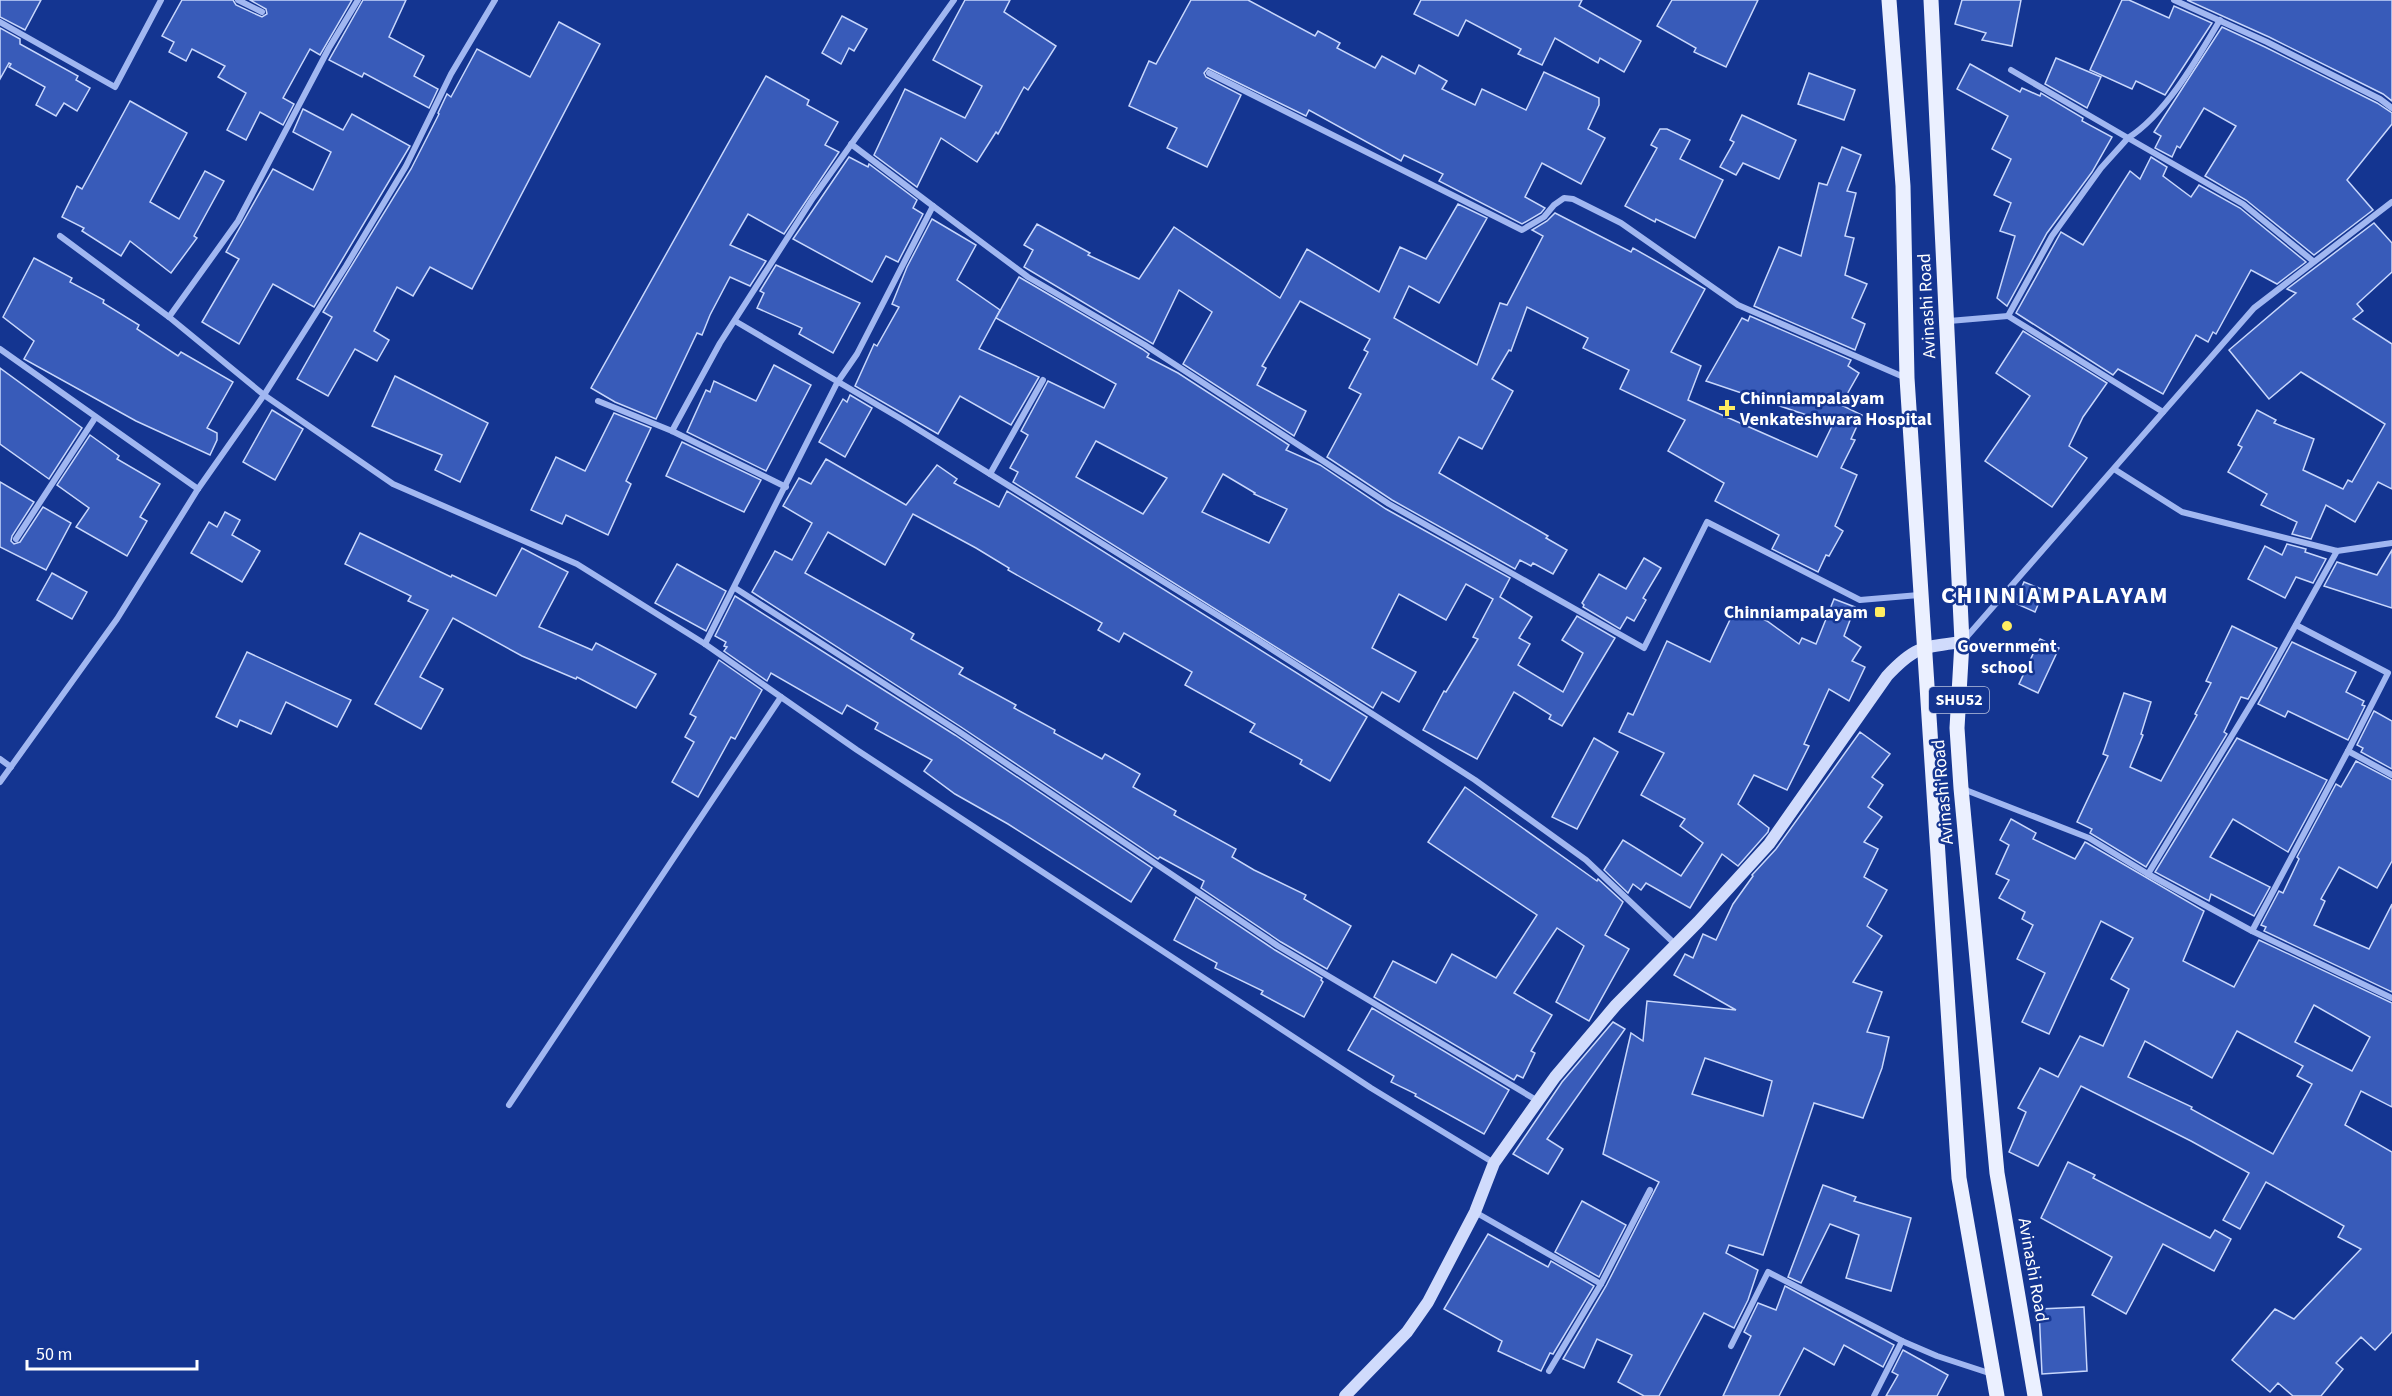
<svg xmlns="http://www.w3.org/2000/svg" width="2392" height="1396" viewBox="0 0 2392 1396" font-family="'Source Sans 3',sans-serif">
	<rect width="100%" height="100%" fill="#143591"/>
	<g fill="#385bb9" stroke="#c8d7fc" stroke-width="1.5" fill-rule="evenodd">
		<polygon points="0,0 41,0 25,30 0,17"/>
		<polygon points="182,0 233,0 236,5 262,17 267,14 266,9 250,0 352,0 320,55 310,49 283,98 294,104 283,125 260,112 246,140 227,130 246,93 218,77 225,66 192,49 186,61 169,52 174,42 162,36"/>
		<polygon points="363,0 406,0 389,37 424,56 414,76 438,89 429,108 364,73 362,77 329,60"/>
		<polygon points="965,0 1010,0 1004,12 1056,46 1028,90 1024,87 998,134 996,132 977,162 941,138 917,187 874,155 905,89 965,118 982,86 933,60"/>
		<polygon points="1191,0 1248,0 1315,36 1318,31 1340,43 1337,48 1375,68 1382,56 1415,74 1419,65 1447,81 1442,89 1475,105 1482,89 1526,110 1544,72 1599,98 1599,105 1588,129 1605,138 1581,184 1542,163 1525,197 1545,208 1541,213 1522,224 1439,181 1443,174 1404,155 1401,161 1309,110 1306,116 1208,68 1204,73 1206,77 1241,95 1207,167 1167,148 1177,128 1129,106 1149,61 1156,64"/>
		<polygon points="1421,0 1582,0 1579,6 1641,41 1624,72 1600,58 1598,63 1555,38 1542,65 1518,54 1521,49 1466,20 1458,36 1414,14"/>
		<polygon points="1672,0 1758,0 1726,67 1694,52 1696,48 1657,26"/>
		<polygon points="1962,0 2021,0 2012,46 1982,40 1986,33 1955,24"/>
		<polygon points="2122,0 2129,0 2169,18 2174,6 2212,23 2165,95 2136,81 2132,89 2090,70"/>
		<polygon points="2187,0 2392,0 2392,101 2383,94 2269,37"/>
		<polygon points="842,16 867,29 854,51 849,48 841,64 822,53"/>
		<polygon points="559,22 600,44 472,289 430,267 413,296 397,287 374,331 389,340 377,361 355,349 328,396 297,379 332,317 323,312 411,169 439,114 438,113 447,94 451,97 477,49 530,77"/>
		<polygon points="2222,27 2265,47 2377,103 2392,113 2392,124 2347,180 2373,210 2314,255 2246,200 2205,176 2236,126 2204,108 2180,148 2177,146 2172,157 2155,148 2161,136 2154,132"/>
		<polygon points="0,28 20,39 20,44 78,76 76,80 90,88 77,111 64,103 56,116 36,105 45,87 9,67 11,64 9,63 0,79"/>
		<polygon points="2056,58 2101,77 2087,108 2045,84"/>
		<polygon points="1970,64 2020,92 2022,88 2040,96 2041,93 2083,118 2082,121 2112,137 2092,172 2047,233 2007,306 1997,298 2015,236 2000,231 2011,203 1994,195 2011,159 1992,149 2008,116 1957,89"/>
		<polygon points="1809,73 1855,90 1844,120 1798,104"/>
		<polygon points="766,76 809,100 807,105 838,122 825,145 839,152 784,234 748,214 730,245 766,261 750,286 730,277 710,315 702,335 697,333 656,419 615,402 591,388"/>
		<polygon points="130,101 187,133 150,202 179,219 205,171 224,181 194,236 197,238 171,273 130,241 121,256 82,231 84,228 62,217 77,186 82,189"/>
		<polygon points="303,109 343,130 352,114 410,146 314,307 273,284 239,344 202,322 239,259 226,252 273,169 313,190 331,152 293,132"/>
		<polygon points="1742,115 1796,140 1779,179 1743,163 1736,175 1720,167 1734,142 1730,140"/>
		<polygon points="1660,129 1667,129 1690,140 1680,159 1723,180 1695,238 1656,219 1655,222 1625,206 1657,148 1651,145"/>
		<polygon points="1842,147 1861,155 1847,191 1856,193 1845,236 1854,238 1845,275 1867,284 1852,318 1865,324 1855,350 1754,306 1779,247 1801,256 1819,183 1827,185"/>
		<polygon points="849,157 868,167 869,164 917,200 913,208 923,214 898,262 886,256 872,282 793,239"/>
		<polygon points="2151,157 2167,167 2163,176 2191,197 2199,185 2240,208 2306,262 2277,284 2251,270 2216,334 2213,332 2208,342 2196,335 2163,394 2118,369 2113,375 2016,313 2061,232 2083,245 2130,171 2140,179"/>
		<polygon points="1458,204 1487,218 1439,303 1409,286 1394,318 1477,365 1500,303 1507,305 1543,236 1532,230 1547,221 1555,213 1631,252 1633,248 1705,289 1671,352 1701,366 1688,400 1817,457 1833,424 1706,381 1742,318 1748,321 1750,316 1851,360 1848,366 1859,373 1841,405 1862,415 1851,439 1855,440 1841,468 1857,475 1835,526 1843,531 1829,556 1826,555 1818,572 1772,549 1779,535 1715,501 1724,483 1668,451 1685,420 1620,389 1629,370 1583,348 1588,338 1527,307 1511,351 1509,350 1492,379 1513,391 1482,449 1459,437 1439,473 1548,536 1546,538 1567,550 1553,574 1533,563 1531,566 1520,560 1515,569 1392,500 1327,457 1361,394 1349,388 1368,352 1364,350 1370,339 1300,301 1262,366 1266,368 1257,385 1306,411 1294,436 1183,364 1212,312 1179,290 1153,344 1024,267 1033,250 1024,245 1037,224 1090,253 1088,255 1139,279 1174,227 1280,298 1307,249 1379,292 1400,247 1426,259"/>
		<polygon points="932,219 976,245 957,280 1000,310 979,349 1039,377 1011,425 960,396 938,434 855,386 874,344 877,346 899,307 892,304 907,267"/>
		<polygon points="2374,223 2392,243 2392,272 2357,304 2363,311 2353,319 2392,344 2392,489 2378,482 2355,522 2326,505 2311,539 2292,534 2297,522 2261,505 2267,494 2228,472 2242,447 2238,445 2257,410 2276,420 2274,423 2314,439 2303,470 2343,489 2348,480 2352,482 2385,424 2301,372 2269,399 2229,350 2296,293 2287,289"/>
		<polygon points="34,258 72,278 70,282 104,300 103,303 139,325 137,329 178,356 181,352 233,382 207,428 217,433 217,440 210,455 136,421 24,359 34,341 3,317"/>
		<polygon points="776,265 860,303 833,353 799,334 802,328 757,308 764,293 760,291"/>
		<path d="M1019,277L1142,349L1149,354L1147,357L1178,373L1289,445L1286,450L1320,465L1386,509L1510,578L1500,597L1532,617L1519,638L1530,644L1518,665L1563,692L1583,653L1562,640L1577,616L1615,638L1562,726L1549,719L1551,715L1514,692L1477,759L1423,730L1444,691L1446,692L1478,639L1473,637L1493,599L1466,584L1446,620L1399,594L1372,648L1416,672L1399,702L1382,692L1373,708L1013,482L1018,472L1010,468L1028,435L1021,431L1048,381L1104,408L1116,384L996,318ZM1096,441L1167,478L1143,514L1076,477ZM1223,474L1255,493L1254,494L1287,509L1269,543L1202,512Z"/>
		<polygon points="2023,331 2107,383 2083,417 2069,446 2087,458 2052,507 1985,461 2030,396 1996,373"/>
		<polygon points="774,365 811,385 766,471 687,432 706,390 710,392 714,381 756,401"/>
		<polygon points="0,368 82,428 49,479 0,444"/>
		<polygon points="395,376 488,423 460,482 435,470 442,455 372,426"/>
		<polygon points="850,395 872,408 845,457 819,442 843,399 847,402"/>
		<polygon points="272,410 303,429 275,480 243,462"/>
		<polygon points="614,413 651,428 626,481 631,484 608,535 566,515 562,524 531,510 556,457 585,471"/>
		<polygon points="90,435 119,456 117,459 160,484 140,517 147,521 127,556 76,527 89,508 57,485"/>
		<polygon points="682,442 761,480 744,512 666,476"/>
		<polygon points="826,459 906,505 937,465 957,479 954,483 999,507 1007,491 1367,717 1330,781 1300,764 1302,760 1250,732 1255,724 1185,685 1192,672 1124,633 1119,642 1098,630 1102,623 1008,570 1009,568 976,548 913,514 885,565 828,532 805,573 914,634 911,639 963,668 959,674 1016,705 1014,708 1055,730 1054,733 1102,759 1105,754 1140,774 1133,787 1176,811 1174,815 1236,849 1232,857 1254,870 1306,895 1304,899 1351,926 1327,969 1281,942 1201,888 1204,881 1160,857 1158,859 961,727 752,592 775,551 792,560 812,523 783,506 799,478 811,484"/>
		<polygon points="0,482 34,502 12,536 11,541 14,544 20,542 43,507 71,523 46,570 0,547"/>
		<polygon points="225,512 240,520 232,535 260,551 242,582 191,553 209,522 217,527"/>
		<polygon points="360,533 451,577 452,575 496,596 522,548 568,572 539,627 592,650 596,643 656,674 636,708 577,677 576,679 522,656 453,618 420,677 443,689 421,729 375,704 428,610 408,601 411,596 345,564"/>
		<polygon points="2287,544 2306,549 2305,552 2326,559 2313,583 2296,577 2285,598 2248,579 2265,546 2282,555"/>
		<polygon points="2392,550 2392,608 2324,586 2337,562 2377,575"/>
		<polygon points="1644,558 1661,568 1643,598 1646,600 1634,621 1627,617 1620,629 1583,607 1584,605 1582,603 1599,574 1626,589"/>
		<polygon points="677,564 726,591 706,631 655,603"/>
		<polygon points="52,573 87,592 72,619 37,600"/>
		<polygon points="2024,582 2044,590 2035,612 2015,603"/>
		<polygon points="735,596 955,735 1152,868 1131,902 1008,824 955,794 924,771 932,760 875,729 878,723 847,705 842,714 771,673 767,681 724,651 727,647 724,646 726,642 715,636"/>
		<polygon points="1834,599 1855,607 1844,636 1861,647 1852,661 1865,667 1849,701 1829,689 1804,744 1809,746 1787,790 1754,775 1738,804 1769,828 1768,832 1738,866 1722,854 1690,908 1646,883 1641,890 1633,884 1628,893 1604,870 1623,840 1681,876 1703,843 1680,826 1685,819 1641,795 1664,753 1619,732 1628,713 1633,715 1667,641 1710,662 1736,607 1767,621 1799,644 1802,638 1816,644"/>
		<polygon points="2232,626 2277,648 2248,699 2241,697 2224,732 2227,734 2146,867 2090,833 2092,829 2077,822 2108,756 2103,754 2124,693 2151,702 2141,734 2143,735 2130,767 2161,781 2197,715 2195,714 2211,683 2206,681"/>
		<polygon points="2040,639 2059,648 2038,693 2019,684"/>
		<polygon points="2292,642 2356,672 2346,692 2364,701 2362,705 2365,706 2348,740 2288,711 2285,717 2258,704"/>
		<polygon points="247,652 351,700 337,727 286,702 271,734 240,720 237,727 216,717"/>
		<polygon points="719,660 762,690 735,739 731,737 698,797 672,782 694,742 685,737 696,717 690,714"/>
		<polygon points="2374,711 2392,721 2392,769 2361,752 2363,748 2357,745"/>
		<path d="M1860,732L1890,754L1872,777L1883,785L1868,807L1882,817L1864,842L1878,849L1864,877L1887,890L1867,926L1882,936L1853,982L1882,992L1867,1032L1889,1037L1882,1068L1863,1118L1814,1103L1763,1255L1729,1245L1726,1253L1758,1270L1748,1300L1734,1328L1704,1313L1659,1396H1644L1618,1382L1632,1355L1597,1339L1584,1368L1563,1359L1606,1286L1659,1182L1603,1154L1631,1033L1643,1041L1647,1001L1736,1010L1674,975L1685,954L1693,958L1703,934L1716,940L1733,904L1753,876L1752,875L1776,849ZM1705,1058L1772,1081L1763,1116L1692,1094Z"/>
		<polygon points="1594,738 1618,752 1577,829 1552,817"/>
		<polygon points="2237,738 2327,780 2288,852 2233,819 2210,857 2270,887 2254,916 2211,894 2209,901 2155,872"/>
		<polygon points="2356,761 2392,780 2392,861 2377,888 2339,867 2321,899 2325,901 2314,925 2369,949 2392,904 2392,992 2264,931 2266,927 2261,925 2279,891 2283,893 2299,859 2297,857 2336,784 2341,787"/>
		<polygon points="1465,787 1597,881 1598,879 1623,902 1605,935 1629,949 1589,1021 1556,1002 1584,946 1557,928 1514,993 1552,1015 1531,1051 1535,1053 1523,1078 1517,1075 1514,1080 1374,997 1393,961 1436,983 1452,954 1496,978 1537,915 1428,842"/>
		<path d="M2011,819L2036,833L2033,839L2075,859L2085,842L2087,843L2204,911L2183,961L2234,987L2259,940L2392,1003V1107L2361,1091L2345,1125L2392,1152V1332L2375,1350L2361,1337L2336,1363L2343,1369L2321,1396H2293L2278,1383L2270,1392L2232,1360L2275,1309L2294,1319L2361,1249L2338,1237L2344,1226L2266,1182L2240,1229L2223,1220L2249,1173L2191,1141L2081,1086L2038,1166L2009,1152L2026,1112L2018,1108L2040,1068L2058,1077L2080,1036L2103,1046L2129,989L2111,979L2133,938L2101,921L2049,1034L2022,1022L2045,973L2017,959L2033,925L2022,919L2025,912L1999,898L2009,880L1996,874L2009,845L2000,840ZM2314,1005L2370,1037L2352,1071L2295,1042ZM2237,1031L2303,1066L2297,1076L2312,1084L2273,1154L2191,1109L2192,1107L2128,1077L2145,1041L2212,1078Z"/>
		<polygon points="1196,897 1275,950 1322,978 1321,980 1323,982 1304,1017 1261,994 1263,991 1215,968 1217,963 1174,940"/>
		<polygon points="1372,1008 1509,1090 1484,1134 1415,1096 1416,1094 1391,1082 1394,1076 1348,1050"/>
		<polygon points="1613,1022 1625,1029 1547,1139 1563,1149 1548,1174 1513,1154 1562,1082"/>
		<polygon points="2068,1162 2095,1175 2093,1178 2210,1238 2215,1230 2231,1239 2214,1271 2163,1244 2126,1314 2092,1295 2112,1257 2041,1218"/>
		<polygon points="1823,1185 1856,1197 1854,1201 1911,1218 1891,1291 1846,1278 1859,1235 1830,1224 1801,1283 1788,1277"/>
		<polygon points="1582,1201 1626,1225 1599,1277 1555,1252"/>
		<polygon points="1488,1234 1548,1267 1551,1261 1594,1286 1553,1354 1550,1353 1541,1371 1498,1351 1502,1341 1444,1309"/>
		<polygon points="1785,1286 1894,1345 1883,1367 1844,1345 1834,1365 1804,1348 1779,1396 1723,1396 1751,1336 1744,1332 1758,1303 1776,1310"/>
		<polygon points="2084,1307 2087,1371 2042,1374 2039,1309"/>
		<polygon points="1903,1350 1948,1375 1937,1396 1886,1396 1898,1375 1892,1372"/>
	</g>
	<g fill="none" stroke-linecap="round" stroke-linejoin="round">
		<g stroke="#a1b7f1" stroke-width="6">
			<polyline points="238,0 262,12"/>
			<polyline points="2174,0 2267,42 2380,99 2392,108"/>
			<path d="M2220,20C2197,59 2166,114 2128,138L2243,204L2313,261"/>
			<polyline points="0,22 115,87 161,0"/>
			<polyline points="2011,70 2128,138 2101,168 2052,236 2008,316 2163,412"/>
			<polyline points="1209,73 1522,230 1544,217 1554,205 1564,198 1573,199 1621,223 1738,305 1906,378"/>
			<polyline points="851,144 933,206"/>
			<polyline points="60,236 169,317 264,395 393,484 577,564 705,644 857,750 1371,1088 1494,1163"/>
			<polyline points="169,317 238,221 329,48 358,0"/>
			<polyline points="735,321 903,420 1259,641 1475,780 1586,860 1675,944"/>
			<polyline points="1949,321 2008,316"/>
			<polyline points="0,349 198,489"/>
			<polyline points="598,401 672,431 786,487"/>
			<polyline points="672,431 720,343 813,198 954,0"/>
			<polyline points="2114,469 2182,512 2337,551 2392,543"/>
			<polyline points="990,474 1043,380"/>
			<polyline points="16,539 95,418"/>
			<polyline points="735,588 958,731 1278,946 1538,1101"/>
			<polyline points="1964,640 2254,308 2392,202"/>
			<polyline points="705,644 837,383 857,354 933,206 1028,277 1145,345 1389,504 1644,648 1707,522 1860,600 1919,595"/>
			<polyline points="2348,751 2392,775"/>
			<polyline points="0,759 11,767"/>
			<polyline points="0,782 117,619 198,489 264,395 346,266 406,166 451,74 495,0"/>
			<polyline points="1963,789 2089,838 2148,874 2259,691 2337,551"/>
			<polyline points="2148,874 2252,931 2392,998"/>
			<polyline points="2252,931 2348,751 2388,673 2296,625"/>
			<polyline points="509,1105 781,697"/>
			<polyline points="1475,1212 1601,1284 1549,1371"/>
			<polyline points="1601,1284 1650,1190"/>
			<polyline points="1731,1346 1768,1272 1902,1341 1937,1356 1992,1374"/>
			<polyline points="1874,1396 1902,1341"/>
		</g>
		<path stroke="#d0dbfc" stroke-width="12" d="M1345,1396L1407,1332L1428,1302L1475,1212L1494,1163L1555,1077L1616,1005L1698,922L1769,844L1887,676C1915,646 1923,647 1962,642"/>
		<g stroke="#ebf0ff" stroke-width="15">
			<polyline points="1889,0 1903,186 1907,378 1959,1178 1997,1396"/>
			<polyline points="1931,0 1962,642 1957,728 1961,788 1997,1173 2035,1396"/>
		</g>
	</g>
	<g fill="#ffed61" stroke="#143591" stroke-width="2">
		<path d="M1724 399h6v6h6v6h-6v6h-6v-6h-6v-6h6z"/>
		<rect x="1874" y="606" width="12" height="12" rx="3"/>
		<circle cx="2007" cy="626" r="6"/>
	</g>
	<g text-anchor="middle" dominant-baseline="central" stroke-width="5" stroke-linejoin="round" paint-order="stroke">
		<rect fill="#143591" stroke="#b8c2de" stroke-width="1.5" x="1929" y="687" width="60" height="26" rx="4.5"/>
		<g font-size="16" font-weight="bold" fill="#fff">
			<text x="1959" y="700">SHU52</text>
		</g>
		<g font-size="18" fill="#fff" stroke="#143591">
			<text transform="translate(1927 306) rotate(-93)">Avinashi Road</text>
			<text transform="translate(1943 792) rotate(-95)">Avinashi Road</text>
			<text transform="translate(2033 1270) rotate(80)">Avinashi Road</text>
		</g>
		<g font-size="18" font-weight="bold" fill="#fff" stroke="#143591" text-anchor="start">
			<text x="1740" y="398">Chinniampalayam<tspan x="1740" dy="21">Venkateshwara Hospital</tspan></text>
			<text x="1868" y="612" text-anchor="end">Chinniampalayam</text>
			<text x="2007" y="646" text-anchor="middle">Government<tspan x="2007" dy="21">school</tspan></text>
		</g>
		<g font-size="24" font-weight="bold" letter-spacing="1.5" fill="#fff" stroke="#143591">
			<text x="2055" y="595">CHINNIAMPALAYAM</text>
		</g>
	</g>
	<path d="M27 1360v9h170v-9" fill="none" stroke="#ffffff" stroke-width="3"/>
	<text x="36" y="1360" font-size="18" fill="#ffffff" stroke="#143591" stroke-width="4.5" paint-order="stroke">50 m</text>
</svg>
